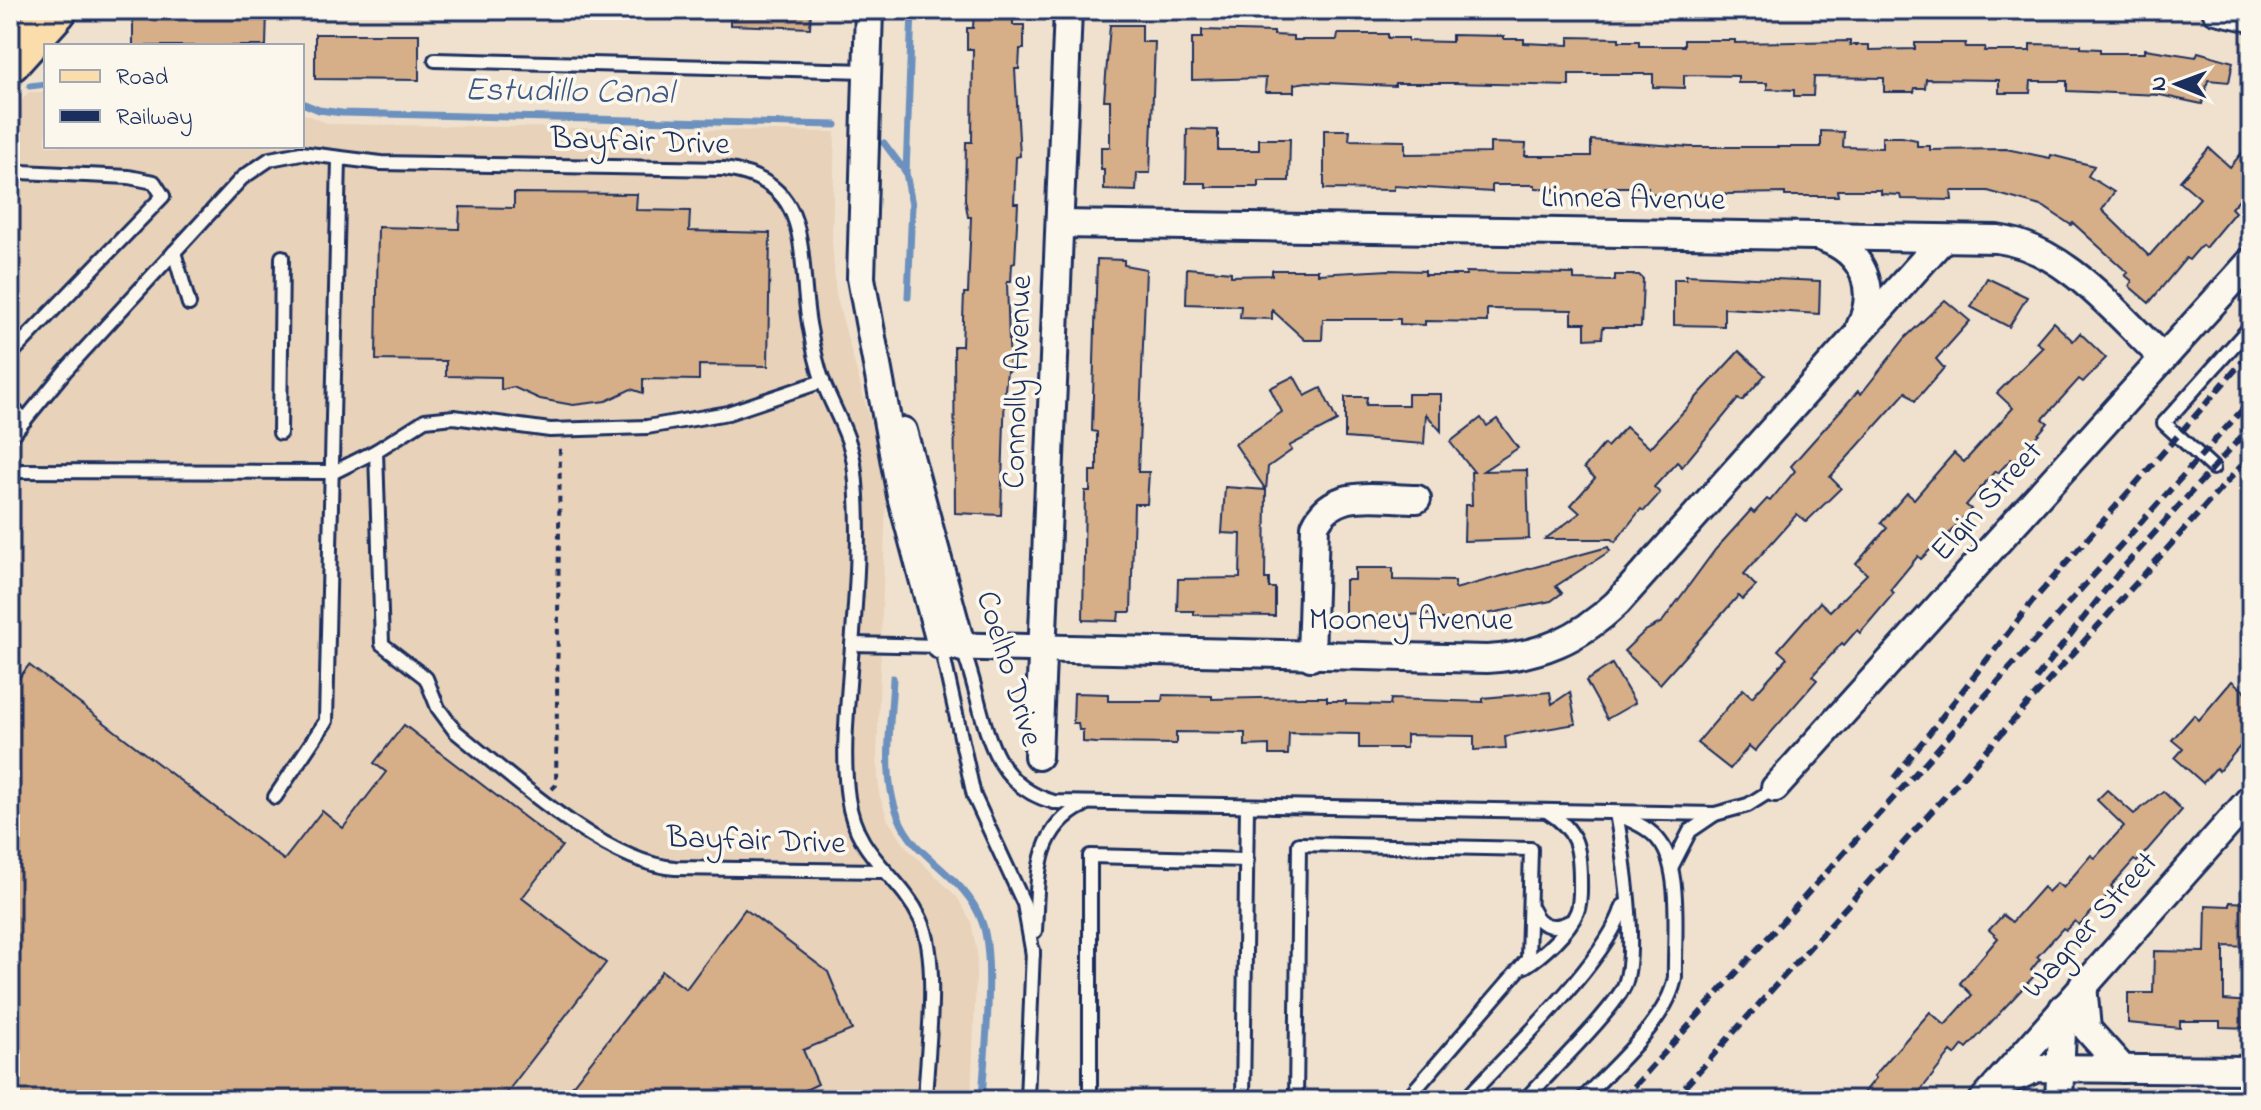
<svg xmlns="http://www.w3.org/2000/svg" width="2261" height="1110" viewBox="0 0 2261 1110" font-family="'Indie Flower',sans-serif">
	<rect width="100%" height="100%" fill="#f0e1ce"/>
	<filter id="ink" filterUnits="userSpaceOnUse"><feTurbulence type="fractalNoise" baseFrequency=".0125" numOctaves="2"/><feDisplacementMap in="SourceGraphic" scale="16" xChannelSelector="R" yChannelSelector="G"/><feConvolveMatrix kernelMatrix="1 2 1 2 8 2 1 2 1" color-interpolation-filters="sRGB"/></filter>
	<g filter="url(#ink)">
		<polygon fill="#e8d2b9" points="29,92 46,92 46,146 302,146 302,113 329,124 835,132 832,240 836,295 879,454 886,500 877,758 879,794 888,820 907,848 957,897 971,921 977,953 971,1100 10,1100 10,113"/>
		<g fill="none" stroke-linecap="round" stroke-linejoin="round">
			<g stroke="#6c91be" stroke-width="7">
				<polyline points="30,86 46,84"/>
				<polyline points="302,103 319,110 342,113 836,125"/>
				<polyline points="884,143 905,171"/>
				<polyline points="908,297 912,205 906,173 912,10"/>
				<path d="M893,678C891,732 876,800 915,844C939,870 970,887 982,922C996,959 984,1057 982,1100"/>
			</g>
		</g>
		<g fill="#d6af88" stroke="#1b2f5e" stroke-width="2">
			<polygon points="133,10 267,10 266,46 133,46"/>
			<polygon points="730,10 811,10 810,28 730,25"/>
			<polygon points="974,10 1013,10 1013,25 1024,25 1024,49 1020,49 1019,69 1015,69 1020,156 1016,157 1014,203 1018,203 1015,263 1012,264 1011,282 1007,282 1010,371 1007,371 1005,390 1001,515 955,513 954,346 962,346 964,293 968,293 971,217 968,217 965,199 966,142 972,142 973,49 967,49 967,28 973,28"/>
			<polygon points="1110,25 1142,25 1142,42 1155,42 1150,173 1137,173 1136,191 1104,190 1104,170 1101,170 1101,147 1110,147 1110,100 1104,100"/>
			<polygon points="1202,30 1274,32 1274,35 1293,36 1293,40 1337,40 1338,34 1388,34 1388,38 1408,38 1408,41 1452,42 1452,35 1504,36 1504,39 1524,39 1524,43 1569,45 1569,37 1619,38 1619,41 1639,41 1639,46 1684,46 1684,40 1735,40 1735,43 1850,41 1850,45 1869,45 1869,50 1915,49 1915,43 1966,43 1965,47 1985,47 1984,51 2030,51 2030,44 2081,45 2081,48 2100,49 2100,53 2145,53 2145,49 2196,57 2198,52 2233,62 2229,82 2208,80 2202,104 2160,95 2067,91 2067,81 2031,81 2030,93 1999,93 1999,80 1926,79 1925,88 1915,88 1914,92 1884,92 1884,78 1814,77 1813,96 1794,96 1794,90 1767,89 1767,83 1738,83 1738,76 1684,75 1684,88 1653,87 1653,74 1569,74 1569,86 1454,83 1395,83 1395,86 1307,82 1294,84 1294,92 1265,92 1266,78 1192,80 1192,38 1202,38"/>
			<polygon points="315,34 419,34 419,80 315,79"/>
			<polygon points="1187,129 1218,130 1218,150 1259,150 1259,139 1290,139 1289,181 1259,181 1259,187 1206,187 1206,183 1186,183"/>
			<polygon points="1324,130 1350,130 1349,140 1405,141 1405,154 1490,153 1490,143 1526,144 1525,156 1591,156 1591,140 1690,147 1821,147 1821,131 1844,132 1843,147 1882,148 1882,137 1902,137 1917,140 1917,146 1930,146 1930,150 2006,149 2050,158 2051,155 2094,166 2088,176 2114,192 2102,210 2149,256 2200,198 2180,181 2209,148 2230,167 2251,142 2251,186 2231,208 2235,212 2205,248 2202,245 2189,260 2186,258 2149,303 2129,286 2132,281 2125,275 2128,273 2073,223 2071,225 2044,207 1988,191 1951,191 1952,200 1901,199 1900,195 1881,194 1881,190 1837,190 1838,196 1785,196 1785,193 1670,195 1647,193 1648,187 1605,187 1605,194 1554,193 1554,189 1535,188 1535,185 1492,185 1492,192 1394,186 1394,190 1324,189"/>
			<polygon points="514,193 637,194 636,210 690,211 689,231 770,233 768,366 699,365 699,380 643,379 643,393 631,389 606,401 573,405 540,399 513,387 501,390 501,377 446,376 446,361 376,360 378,227 459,229 460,207 514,208"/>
			<polygon points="1097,259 1124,260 1124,265 1146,269 1138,472 1149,472 1147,504 1134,504 1131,612 1119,612 1118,621 1083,620 1085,491 1090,491 1090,471 1097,471 1097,432 1092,431"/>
			<polygon points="1187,268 1231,272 1231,276 1272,275 1272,270 1318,270 1318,274 1389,270 1425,271 1425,275 1466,275 1466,272 1574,274 1574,280 1615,281 1615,275 1639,275 1643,279 1641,327 1603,327 1602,338 1585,339 1585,323 1572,323 1572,310 1487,309 1487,322 1425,321 1425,325 1400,324 1400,319 1323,319 1322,340 1305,340 1272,310 1272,319 1240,318 1241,306 1186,304"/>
			<polygon points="1686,275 1820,281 1819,314 1724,308 1724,326 1674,325 1674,279 1686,279"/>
			<polygon points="1987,278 2027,297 2009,327 1971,307"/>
			<polygon points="1945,300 1970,321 1936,359 1944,368 1915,401 1906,392 1830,477 1841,488 1806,522 1797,514 1744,574 1756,586 1742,600 1738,596 1660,684 1624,651 1645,631 1662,622 1715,550 1751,510 1754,513 1767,499 1770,501 1795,471 1791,466 1806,449 1858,391 1861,394 1906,337"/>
			<polygon points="2053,322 2073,341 2080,333 2106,358 2083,382 2079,379 2043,419 2048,423 2015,461 2011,459 1998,473 1995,471 1966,505 1971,509 1937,547 1935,545 1921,559 1918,556 1890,590 1894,593 1860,633 1857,630 1844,645 1842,643 1812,676 1817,680 1755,751 1749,746 1730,769 1697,743 1743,689 1752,697 1787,658 1778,650 1820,602 1830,611 1867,574 1856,564 1887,528 1881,523 1907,493 1914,499 1954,453 1964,462 2013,408 1997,393 2043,347 2036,342"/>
			<polygon points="1739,351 1765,375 1742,401 1738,399 1682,467 1677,462 1654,487 1660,493 1644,511 1641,509 1615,542 1611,539 1545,539 1580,513 1571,505 1595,478 1584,468 1604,444 1607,447 1626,427 1650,448"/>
			<polygon points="1294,376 1305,396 1321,388 1337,421 1289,446 1292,450 1268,467 1266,490 1235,444 1282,412 1270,388"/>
			<polygon points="1408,394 1441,394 1441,431 1426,414 1424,444 1345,438 1345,397 1367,397 1366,405 1408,405"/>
			<polygon points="1481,418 1487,426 1497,419 1518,448 1483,471 1527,470 1529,539 1464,541 1465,505 1472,505 1471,472 1474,472 1450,442"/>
			<polygon points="1225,487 1266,490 1265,579 1269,579 1269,588 1275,588 1275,616 1194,615 1194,611 1177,611 1178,579 1240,578 1241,534 1222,533"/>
			<polygon points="1608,547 1610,551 1556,586 1562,593 1551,601 1462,619 1431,619 1431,614 1345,617 1345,580 1355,580 1355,568 1393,568 1393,580 1455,581 1455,589"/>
			<polygon points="1612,664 1635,703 1607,719 1586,681"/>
			<polygon points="29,665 284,860 322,811 343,828 386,772 374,763 404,725 562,846 522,898 606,963 501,1100 10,1100 10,671 19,678"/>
			<polygon points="2232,681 2251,697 2251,723 2244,732 2249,736 2219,771 2216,768 2203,783 2175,758 2183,749 2172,740 2194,715 2199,720"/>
			<polygon points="1550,692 1552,704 1570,692 1576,724 1505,736 1506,748 1474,750 1474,736 1406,735 1406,748 1359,748 1359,734 1289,733 1288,755 1269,755 1269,745 1245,746 1245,733 1176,732 1176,744 1096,743 1083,742 1083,730 1079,730 1078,723 1073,723 1074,693 1108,694 1108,701 1162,701 1163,695 1212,696 1212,699 1302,697 1327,697 1327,701 1346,701 1346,704 1390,705 1391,699 1483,702 1483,698"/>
			<polygon points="2107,790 2134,814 2163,791 2182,810 2137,862 2134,860 2111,886 2114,889 2079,925 2075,921 2066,930 2063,928 2037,957 2040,959 2031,970 2036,974 1967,1048 1963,1045 1955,1055 1951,1052 1913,1100 1858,1100 1876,1078 1874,1076 1930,1012 1945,1025 1972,995 1960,983 1998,938 1989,930 2003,915 2012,922 2043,887 2048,892 2057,883 2063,888 2091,855 2095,858 2124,826 2097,800"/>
			<polygon points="2230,902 2251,903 2251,947 2224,946 2224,1000 2251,1002 2251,1028 2220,1027 2220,1021 2180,1021 2180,1028 2128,1023 2128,993 2153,993 2154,951 2205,952 2206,905 2230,906"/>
			<polygon points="745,909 828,972 852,1030 803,1050 818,1084 801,1092 804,1100 561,1100 662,971 686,989"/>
		</g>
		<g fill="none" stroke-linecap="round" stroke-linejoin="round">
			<g stroke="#1b2f5e" stroke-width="18">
				<g id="lane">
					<polyline points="435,60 867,71"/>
					<polyline points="10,175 21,172 129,177 154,182 163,196 10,355"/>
					<polyline points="174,252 189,304"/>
					<polyline points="10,406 25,420"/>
					<polyline points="280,433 282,257"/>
					<path d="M10,438L65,371L242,178L270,159L301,153L381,163L724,169C818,181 796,258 810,329C813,347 817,365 823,382C835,413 852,437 855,472C862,536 855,607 850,671C847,713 842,756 848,798C856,858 899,873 921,920C940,961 927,1053 925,1100"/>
					<path d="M376,451L382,644L426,678L438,708L455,731C511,776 605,863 675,868L882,871"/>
					<polyline points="2213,468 2164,423 2251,326"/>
					<polyline points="10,471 334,472 376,451 425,420 454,417 550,430 647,427 728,413 823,381"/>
					<polyline points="852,644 941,646 974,796 1024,904 1033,955"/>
					<path d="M962,648C986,706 981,783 1054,802L1715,814L1748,805L1775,788"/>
					<polyline points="275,797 326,721 339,159"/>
					<polyline points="1672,866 1690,831 1715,814"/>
					<path d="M1532,910C1539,926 1553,930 1569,922"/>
					<path d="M1035,931C1038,883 1033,829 1084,805"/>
					<path d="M1525,966C1542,956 1569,931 1577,912C1581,902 1580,890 1580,880C1580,848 1577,830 1548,812"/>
					<polyline points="1027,1100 1033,950"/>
					<polyline points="1090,1100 1090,856 1247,860"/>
					<polyline points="1243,1100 1247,806"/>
					<polyline points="1296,1100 1299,844 1531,849 1528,959 1406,1100"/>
					<path d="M1465,1100C1508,1053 1607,962 1623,906"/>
					<path d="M1525,1100C1546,1076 1616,1008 1625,984C1638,948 1623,852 1616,813"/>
					<path d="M1582,1100C1612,1067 1668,1021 1675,977C1674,941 1682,870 1660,842C1650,828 1634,822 1619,815"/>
				</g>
			</g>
			<g stroke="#1b2f5e" stroke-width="32">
				<g id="street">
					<path d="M869,10L861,278L901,496L941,646L1487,659C1540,656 1579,639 1617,603L1943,239"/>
					<polyline points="2216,10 2251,18"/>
					<path d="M1060,224L1997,239C2066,248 2115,313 2163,358"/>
					<path d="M1823,238C1864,252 1878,289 1860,327"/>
					<polyline points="903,431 962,648"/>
					<path d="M1311,657L1315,526C1333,486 1379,499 1417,499"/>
					<polyline points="1038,756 1068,10"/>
					<polyline points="1775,788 2251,261"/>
					<polyline points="2083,985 2087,1029 2123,1069"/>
					<polyline points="2002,1083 2037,1068 2251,1070"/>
					<polyline points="1983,1100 2251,798"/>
					<polyline points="2059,1100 2063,1008"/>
				</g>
			</g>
			<g stroke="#1b2f5e" stroke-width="46">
				<polyline id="primary" points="10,61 56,10"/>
			</g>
			<polyline stroke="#1b2f5e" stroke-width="4" stroke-dasharray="6 6" stroke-linecap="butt" points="552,789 556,785 560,447"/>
			<use href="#lane" stroke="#fbf7ec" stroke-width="12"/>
			<use href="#street" stroke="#fbf7ec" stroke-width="26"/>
			<use href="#primary" stroke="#fbddab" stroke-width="40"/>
			<g stroke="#1b2f5e" stroke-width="6" stroke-dasharray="12 6" stroke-linecap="butt">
				<polyline points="2036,679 2121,570 2251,426"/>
				<polyline points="1894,778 2033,601 2251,352"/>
				<polyline points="1622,1100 2251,400"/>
				<polyline points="1673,1100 2251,455"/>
			</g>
		</g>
	</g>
	<g text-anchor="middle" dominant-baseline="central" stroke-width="7" stroke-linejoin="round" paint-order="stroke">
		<g font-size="32" fill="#1b2f5e" stroke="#fbf7ec">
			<text transform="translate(640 143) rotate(2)">Bayfair Drive</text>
			<text transform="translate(1633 200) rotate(1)">Linnea Avenue</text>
			<text transform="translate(1019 382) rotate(-88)">Connolly Avenue</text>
			<text transform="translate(1988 502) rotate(-48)">Elgin Street</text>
			<text x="1411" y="621">Mooney Avenue</text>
			<text transform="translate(1008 669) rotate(73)">Coelho Drive</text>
			<text transform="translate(756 842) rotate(2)">Bayfair Drive</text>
			<text transform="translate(2091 926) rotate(-48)">Wagner Street</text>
		</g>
		<g font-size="34" font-style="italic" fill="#3d5886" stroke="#fbf7ec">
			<text transform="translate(569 93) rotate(1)">Estudillo Canal</text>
		</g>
	</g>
	<rect width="2261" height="1110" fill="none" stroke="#fbf7ec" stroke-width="40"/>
	<rect x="20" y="20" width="2221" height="1070" fill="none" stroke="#1b2f5e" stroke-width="3" filter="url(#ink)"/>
	<rect x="44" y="44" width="260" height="104" fill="#fbf7ec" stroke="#a1a7b3" stroke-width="2"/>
	<rect x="60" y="70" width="40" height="12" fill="#fbddab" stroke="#a1a7b3" stroke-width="2"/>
	<text x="116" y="84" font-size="24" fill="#1b2f5e">Road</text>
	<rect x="60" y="110" width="40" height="12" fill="#1b2f5e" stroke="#a1a7b3" stroke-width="2"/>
	<text x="116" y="124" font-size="24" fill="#1b2f5e">Railway</text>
	<g transform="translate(2177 84) rotate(271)" stroke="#fbf7ec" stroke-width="6" paint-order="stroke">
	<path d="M0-6L14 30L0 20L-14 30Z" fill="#1b2f5e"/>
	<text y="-12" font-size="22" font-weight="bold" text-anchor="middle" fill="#1b2f5e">N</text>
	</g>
</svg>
